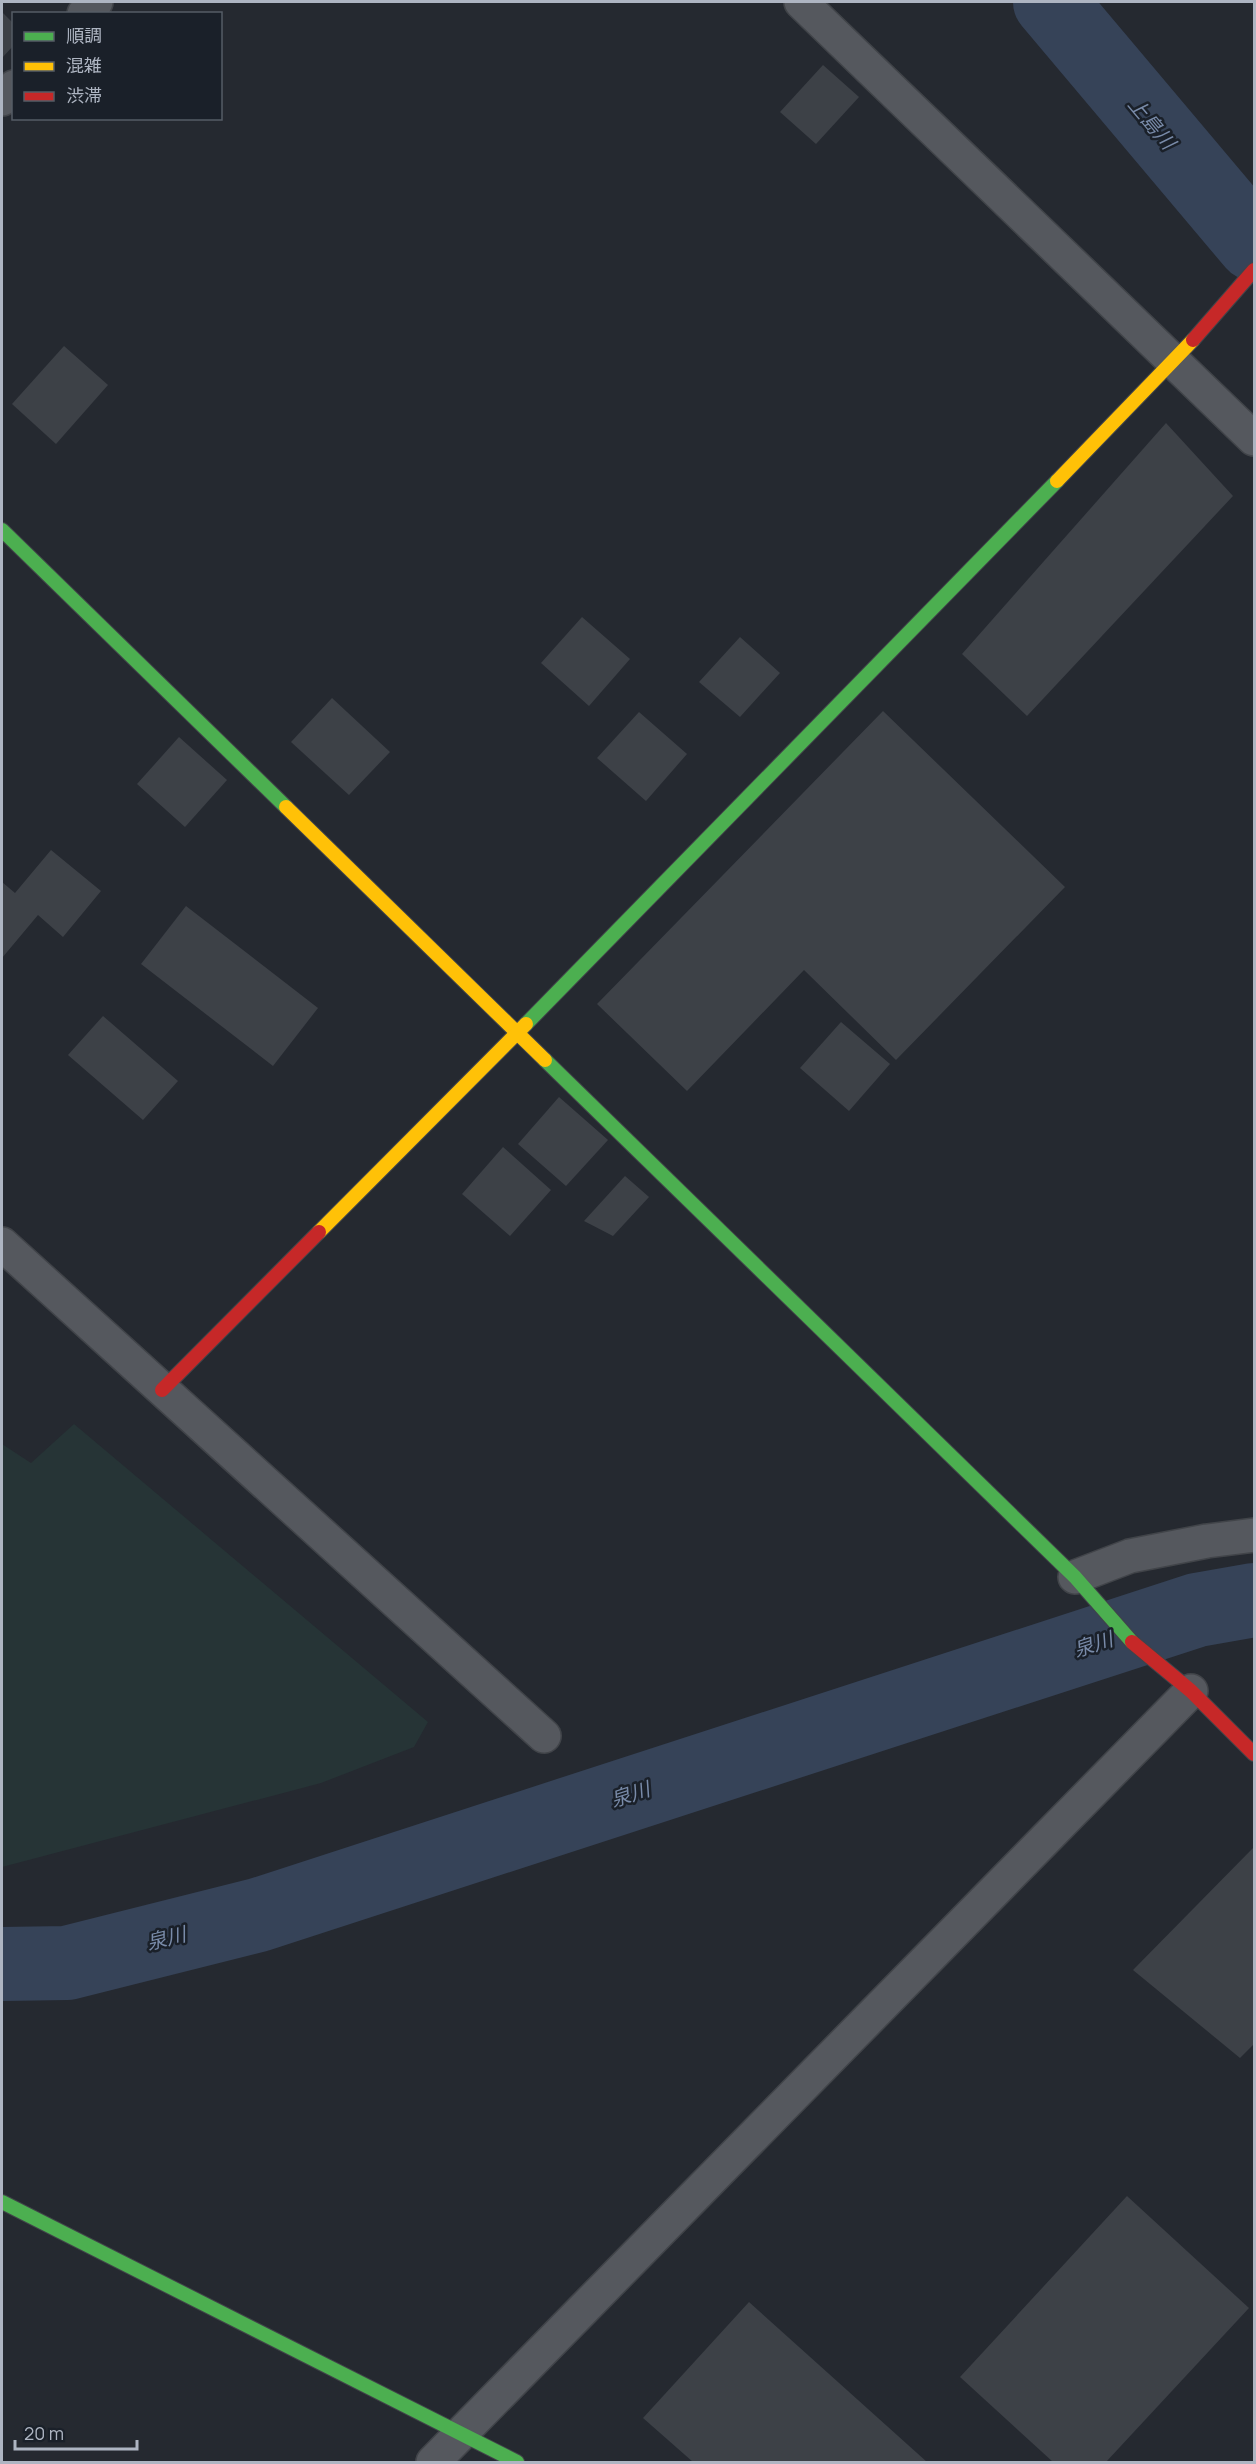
<svg xmlns="http://www.w3.org/2000/svg" width="1256" height="2464" viewBox="0 0 1256 2464" font-family="Manrope,'Noto Sans JP',sans-serif">
	<rect width="100%" height="100%" fill="#252930"/>
	<polygon fill="#263436" points="74,1424 428,1722 414,1747 321,1783 2,1867 2,1444 31,1463"/>
	<g fill="none" stroke-linecap="round" stroke-linejoin="round">
		<g stroke="#364358" stroke-width="74">
			<polyline points="1050,2 1254,244"/>
			<polyline points="2,1964 67,1963 258,1915 1197,1610 1254,1600"/>
		</g>
	</g>
	<g fill="#3d4147">
		<polygon points="2,12 14,24 14,45 2,58"/>
		<polygon points="823,65 859,97 816,144 780,112"/>
		<polygon points="64,346 108,385 56,444 12,404"/>
		<polygon points="1166,423 1233,496 1027,716 962,654"/>
		<polygon points="582,617 630,659 589,706 541,663"/>
		<polygon points="740,637 780,673 740,717 699,682"/>
		<polygon points="332,698 390,752 349,795 291,742"/>
		<polygon points="883,711 1065,887 896,1060 804,970 687,1091 597,1004"/>
		<polygon points="639,712 687,754 646,801 597,758"/>
		<polygon points="179,737 227,780 185,827 137,784"/>
		<polygon points="51,850 101,891 63,937 38,915 2,958 2,882 15,893"/>
		<polygon points="186,906 318,1008 273,1066 141,964"/>
		<polygon points="103,1016 178,1081 143,1120 68,1055"/>
		<polygon points="841,1022 890,1064 849,1111 800,1068"/>
		<polygon points="559,1097 608,1140 566,1186 518,1144"/>
		<polygon points="503,1147 551,1190 510,1236 462,1194"/>
		<polygon points="625,1176 649,1197 613,1236 584,1221"/>
		<polygon points="1254,1847 1254,2044 1240,2058 1133,1970"/>
		<polygon points="1127,2196 1249,2308 1106,2462 1053,2462 960,2377"/>
		<polygon points="749,2302 927,2462 693,2462 643,2418"/>
	</g>
	<g fill="none" stroke-linecap="round" stroke-linejoin="round">
		<g stroke="#414449" stroke-width="36">
			<g id="street">
				<polyline points="801,2 1254,439"/>
				<polyline points="84,14 96,2"/>
				<polyline points="2,99 14,87"/>
				<polyline points="2,1244 544,1736"/>
				<polyline points="1075,1577 1130,1556 1207,1541 1254,1535"/>
				<polyline points="433,2462 1191,1691"/>
			</g>
		</g>
		<g stroke="#414449" stroke-width="16">
			<g id="fast">
				<polyline points="2,530 286,807"/>
				<polyline points="526,1024 1057,481"/>
				<polyline points="545,1060 1075,1577 1132,1642"/>
				<polyline points="2,2202 517,2462"/>
			</g>
		</g>
		<g stroke="#414449" stroke-width="16">
			<g id="slow">
				<polyline points="1057,481 1193,340"/>
				<polyline points="286,807 545,1060"/>
				<polyline points="319,1232 526,1024"/>
			</g>
		</g>
		<g stroke="#414449" stroke-width="16">
			<g id="jam">
				<polyline points="1193,340 1254,270"/>
				<polyline points="162,1390 319,1232"/>
				<polyline points="1132,1642 1191,1691 1254,1754"/>
			</g>
		</g>
		<use href="#street" stroke="#55585e" stroke-width="33"/>
		<use href="#fast" stroke="#4caf50" stroke-width="14"/>
		<use href="#slow" stroke="#ffc107" stroke-width="14"/>
		<use href="#jam" stroke="#c62828" stroke-width="14"/>
	</g>
	<g text-anchor="middle" dominant-baseline="central" stroke-width="5" stroke-linejoin="round" paint-order="stroke">
		<g font-size="20" font-style="italic" fill="#798ba9" stroke="#1a2029">
			<text transform="translate(1152 123) rotate(50)">上島川</text>
			<text transform="translate(1093 1644) rotate(-18)">泉川</text>
			<text transform="translate(630 1794) rotate(-18)">泉川</text>
			<text transform="translate(166 1938) rotate(-14)">泉川</text>
		</g>
	</g>
	<rect width="1256" height="2464" fill="none" stroke="#aeb5c2" stroke-width="6"/>
	<rect x="12" y="12" width="210" height="108" fill="#1a2029" stroke="#555c66" stroke-width="1.5"/>
	<rect x="24" y="32" width="30" height="9" fill="#4caf50" stroke="#555c66" stroke-width="1.5"/>
	<text x="66" y="42" font-size="18" fill="#aeb5c2">順調</text>
	<rect x="24" y="62" width="30" height="9" fill="#ffc107" stroke="#555c66" stroke-width="1.5"/>
	<text x="66" y="72" font-size="18" fill="#aeb5c2">混雑</text>
	<rect x="24" y="92" width="30" height="9" fill="#c62828" stroke="#555c66" stroke-width="1.5"/>
	<text x="66" y="102" font-size="18" fill="#aeb5c2">渋滞</text>
	<path d="M15 2440v9h122v-9" fill="none" stroke="#aeb5c2" stroke-width="3"/>
	<text x="24" y="2440" font-size="18" fill="#aeb5c2" stroke="#1a2029" stroke-width="4.5" paint-order="stroke">20 m</text>
</svg>
